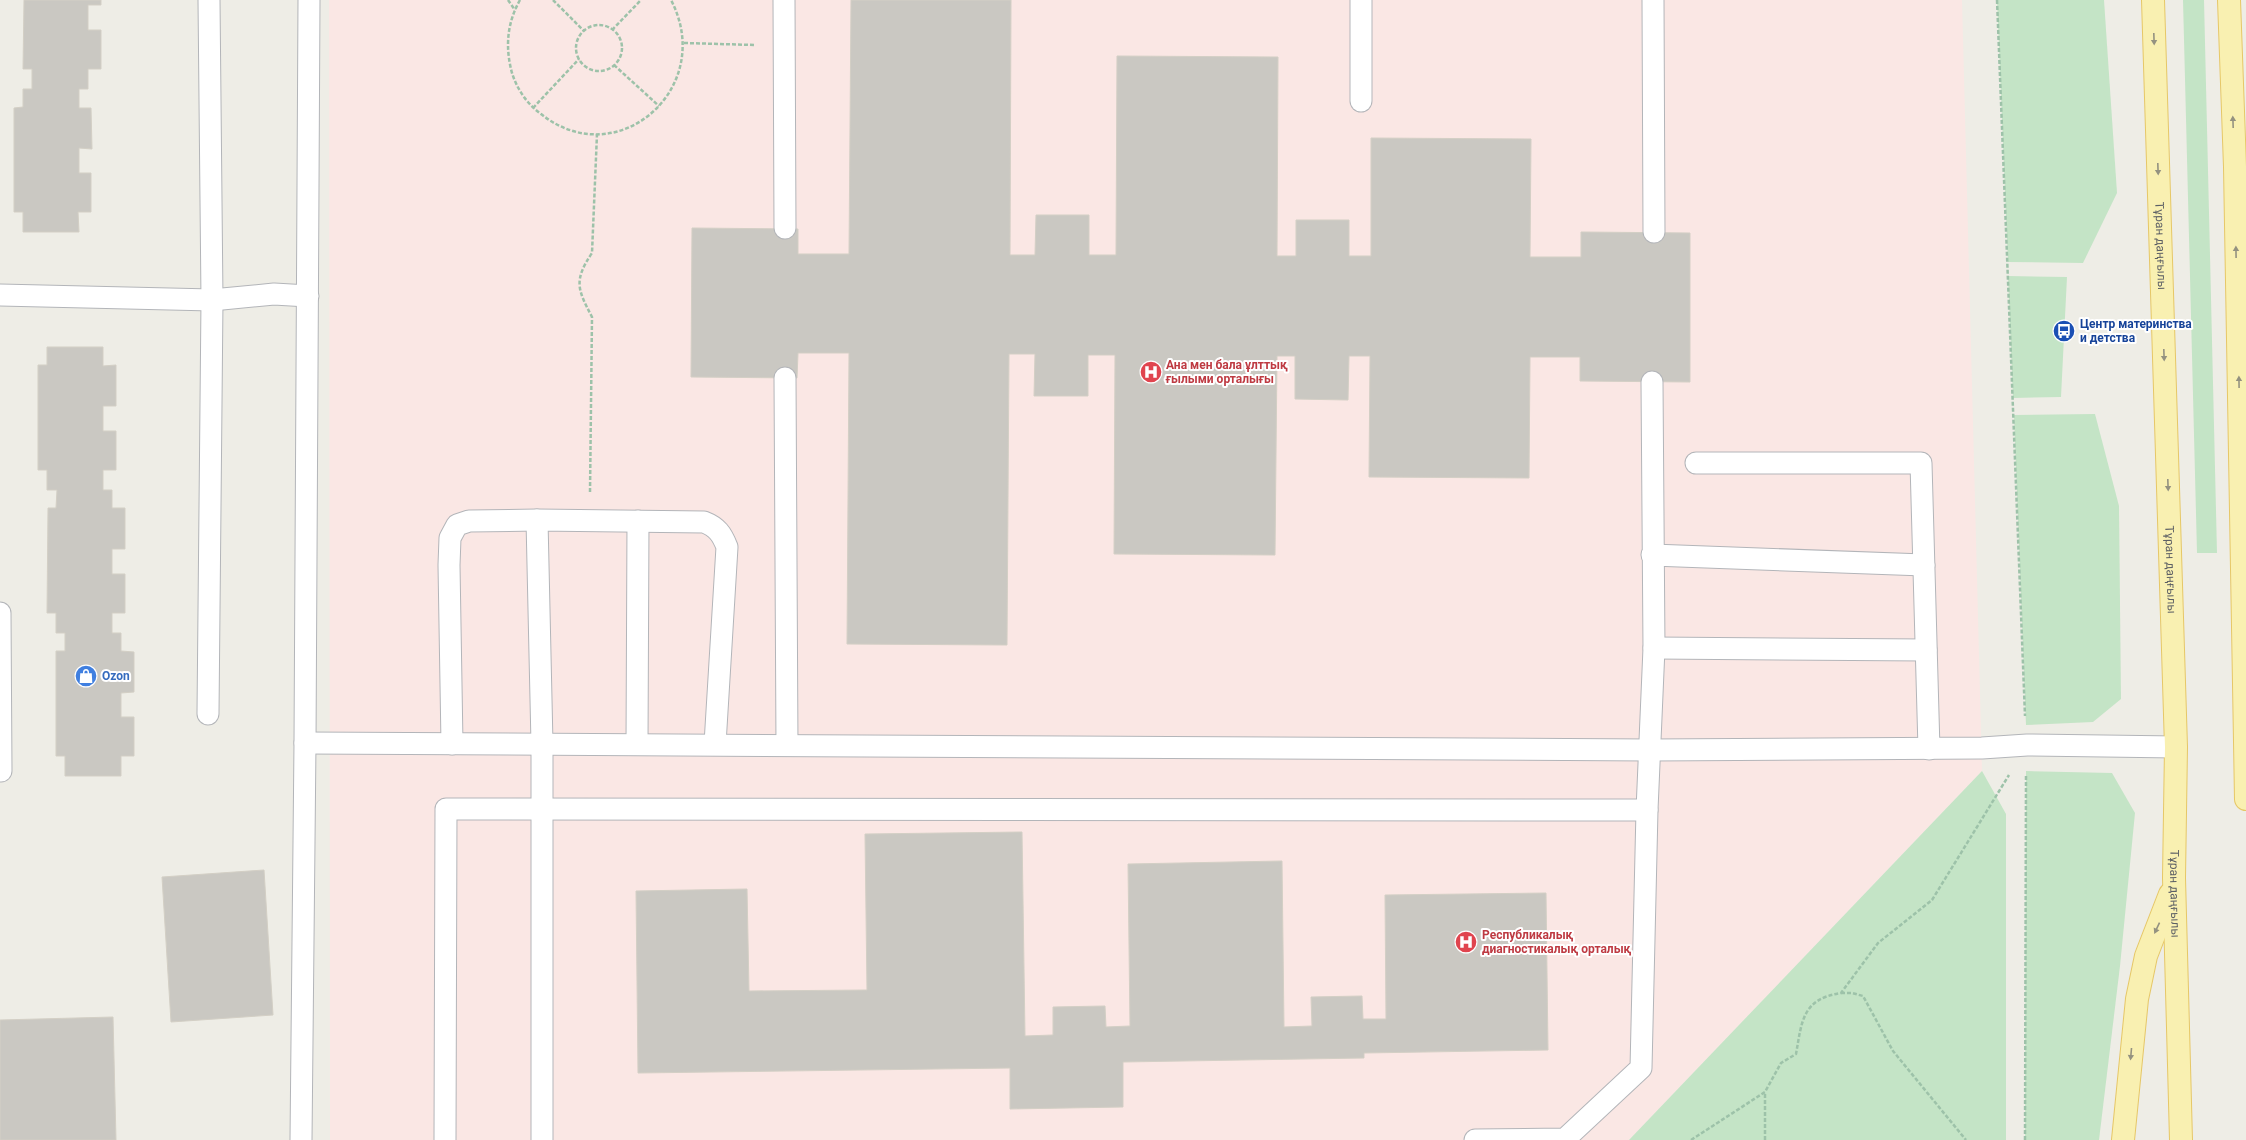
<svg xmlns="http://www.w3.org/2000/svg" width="2246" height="1140" viewBox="0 0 2246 1140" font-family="Roboto,sans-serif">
	<rect width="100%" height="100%" fill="#eeede6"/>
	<polygon fill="#fae7e4" points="329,0 1962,0 1982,771 1629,1140 330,1140"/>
	<g fill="#c4e4c6">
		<polygon points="1997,0 2104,0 2117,193 2083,263 2008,262"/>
		<polygon points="2183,0 2204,0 2217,553 2197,553"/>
		<polygon points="2008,276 2067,277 2061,397 2013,398"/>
		<polygon points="2095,414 2119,506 2121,699 2093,722 2026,725 2014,415"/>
		<polygon points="1982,771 2006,814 2006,1140 1629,1140"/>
		<polygon points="2026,771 2112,773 2135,813 2120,966 2099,1140 2025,1140"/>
	</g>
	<g fill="#cac8c2" stroke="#d3cfc5">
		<polygon points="24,0 101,0 101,5 88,5 88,30 101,30 101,69 88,69 88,89 79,89 79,108 91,108 92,149 79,148 79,173 91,173 91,212 78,212 79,232 23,232 23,212 14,212 14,108 23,107 23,89 32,89 32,69 23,69"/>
		<polygon points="851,0 1011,0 1010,255 1035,255 1036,215 1089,215 1089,255 1116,255 1117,56 1278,57 1277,256 1296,256 1296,220 1349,220 1349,256 1371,256 1371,138 1531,139 1530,257 1581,257 1581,232 1690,233 1690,382 1580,381 1580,357 1530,357 1529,478 1369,477 1370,356 1349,356 1348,400 1295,399 1295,356 1277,356 1275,555 1114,554 1115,355 1088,355 1088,396 1034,396 1035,354 1009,354 1007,645 847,644 849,353 798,353 797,378 691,377 692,228 798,229 798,254 849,254"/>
		<polygon points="47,347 103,347 103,366 116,365 116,406 103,406 103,431 116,431 116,470 103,470 103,490 112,490 112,508 125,508 125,549 112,549 112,574 125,574 125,613 112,613 112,633 121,633 121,651 134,652 134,692 121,693 121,717 134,717 134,756 121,756 121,776 65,776 65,756 56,756 56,651 65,651 65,633 56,633 56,613 47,613 48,508 56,508 57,490 47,490 47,470 38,470 38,365 47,365"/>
		<polygon points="1022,832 1025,1036 1053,1035 1053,1007 1105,1006 1106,1027 1130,1026 1128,864 1282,861 1284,1027 1312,1026 1311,997 1362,996 1363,1019 1386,1019 1385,895 1546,893 1548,1050 1364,1053 1364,1058 1123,1062 1123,1107 1010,1109 1010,1068 638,1073 636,891 747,889 749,991 867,990 865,834"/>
		<polygon points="264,870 273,1015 171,1022 162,877"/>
		<polygon points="113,1017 116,1140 0,1140 0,1020"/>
	</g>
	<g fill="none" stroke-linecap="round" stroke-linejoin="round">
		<g stroke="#b3b5b9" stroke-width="23">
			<g id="service">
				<polyline points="784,0 785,228"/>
				<polyline points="1361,0 1361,101"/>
				<polyline points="1653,0 1654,232"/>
				<polyline points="0,295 212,300 274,294 308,296"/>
				<polyline points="785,378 787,745"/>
				<polyline points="1696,463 1921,463 1929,749"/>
				<polyline points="1652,555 1924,565"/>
				<polyline points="0,613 1,771"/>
				<polyline points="1654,648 1926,650"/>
				<polyline points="208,714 212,300 209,0"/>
				<polyline points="305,743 1651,750 1982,748 2027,745 2176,747"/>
				<polyline points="452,744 449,565 450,538 457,525 469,521 537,520"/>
				<polyline points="637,744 638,521"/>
				<polyline points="301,1140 305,743 309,0"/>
				<polyline points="445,1140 446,809 1647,810"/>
				<path d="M542,1140V744L537,520L704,522C717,527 722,534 727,547L715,744"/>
				<polyline points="1475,1140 1565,1139 1641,1068 1647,810 1654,648 1652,382"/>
			</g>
		</g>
		<g stroke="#e6c767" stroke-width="24">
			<g id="primary">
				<path id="s1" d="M2153,0L2176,747L2174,878L2181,1140"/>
				<polyline points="2229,0 2235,167 2246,799"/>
				<polyline points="2123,1140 2137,999 2146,956 2170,894"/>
			</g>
		</g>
		<g stroke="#9dc2a9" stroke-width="2.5" stroke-dasharray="4 2" stroke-linecap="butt">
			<polyline points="508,0 515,10"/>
			<path d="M520,0C507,23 505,47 512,73C517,89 527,104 541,114C617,175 717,88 671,0"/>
			<polyline points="553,0 584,31"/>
			<polyline points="1997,0 2025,716"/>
			<circle cx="599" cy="48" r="23"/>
			<polyline points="612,30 641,0"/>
			<polyline points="684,43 755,45"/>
			<polyline points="614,65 659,106"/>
			<polyline points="533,108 579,59"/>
			<path d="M590,492L592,317C578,290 573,281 592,253L597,134"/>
			<polyline points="1841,993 1852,993 1863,996 1893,1051 1966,1140"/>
			<path d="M1691,1140L1765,1092L1781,1063L1796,1054C1802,1021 1802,999 1841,993L1878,943L1932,900L2009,775"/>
			<polyline points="1765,1140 1765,1092"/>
			<polyline points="2025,1140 2026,775"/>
		</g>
		<use href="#service" stroke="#fff" stroke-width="21"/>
		<use href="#primary" stroke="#f9f0b1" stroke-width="22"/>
	</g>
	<defs><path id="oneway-solid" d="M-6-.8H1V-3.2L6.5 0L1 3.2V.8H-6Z"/></defs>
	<g fill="#949280">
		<use href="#oneway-solid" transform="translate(2154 39) rotate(88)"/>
		<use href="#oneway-solid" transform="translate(2233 122) rotate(-92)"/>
		<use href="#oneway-solid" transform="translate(2158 169) rotate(88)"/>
		<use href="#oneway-solid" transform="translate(2236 252) rotate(-91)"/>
		<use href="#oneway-solid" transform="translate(2164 355) rotate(88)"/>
		<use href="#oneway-solid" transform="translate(2239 382) rotate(-91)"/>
		<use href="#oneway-solid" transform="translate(2168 485) rotate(88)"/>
		<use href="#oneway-solid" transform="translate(2157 928) rotate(115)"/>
		<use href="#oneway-solid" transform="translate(2131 1054) rotate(95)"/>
	</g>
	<defs>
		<g id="bus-disc" transform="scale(1.15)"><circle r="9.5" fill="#1a4fb4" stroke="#fff"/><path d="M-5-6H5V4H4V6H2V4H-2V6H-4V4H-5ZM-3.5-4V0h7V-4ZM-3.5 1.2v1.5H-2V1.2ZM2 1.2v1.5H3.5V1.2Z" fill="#fff"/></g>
		<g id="hospital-disc" transform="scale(1.15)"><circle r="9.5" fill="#e0444e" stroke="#fff"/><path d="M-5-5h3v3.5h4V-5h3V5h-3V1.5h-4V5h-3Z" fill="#fff"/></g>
		<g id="shop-disc" transform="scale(1.15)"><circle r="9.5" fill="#3f7fe0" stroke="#fff"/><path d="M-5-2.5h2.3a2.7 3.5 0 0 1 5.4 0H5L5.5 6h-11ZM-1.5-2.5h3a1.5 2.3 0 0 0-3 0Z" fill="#fff"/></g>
	</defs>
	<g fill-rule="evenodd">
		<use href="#bus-disc" x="2064" y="331"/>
		<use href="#hospital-disc" x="1151" y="372"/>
		<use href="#shop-disc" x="86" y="676"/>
		<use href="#hospital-disc" x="1466" y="942"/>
	</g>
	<g text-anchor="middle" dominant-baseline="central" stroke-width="4" stroke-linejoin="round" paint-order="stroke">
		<g font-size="12" fill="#5d6065" stroke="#fff">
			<text stroke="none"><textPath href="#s1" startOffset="246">Тұран даңғылы</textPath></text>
			<text stroke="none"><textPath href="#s1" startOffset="570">Тұран даңғылы</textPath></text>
			<text stroke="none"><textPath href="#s1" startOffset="894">Тұран даңғылы</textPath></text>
		</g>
		<g font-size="12" font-weight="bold" fill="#164399" stroke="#fff" text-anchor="start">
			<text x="2080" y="324">Центр материнства<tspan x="2080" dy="14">и детства</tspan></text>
		</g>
		<g font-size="12" font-weight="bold" fill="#be3a42" stroke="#fff" text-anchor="start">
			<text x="1166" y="365">Ана мен бала ұлттық<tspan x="1166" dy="14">ғылыми орталығы</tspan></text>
			<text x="1482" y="935">Республикалық<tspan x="1482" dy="14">диагностикалық орталық</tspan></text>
		</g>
		<g font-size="12" font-weight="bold" fill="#366cbe" stroke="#fff" text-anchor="start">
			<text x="102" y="676">Ozon</text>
		</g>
	</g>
</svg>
